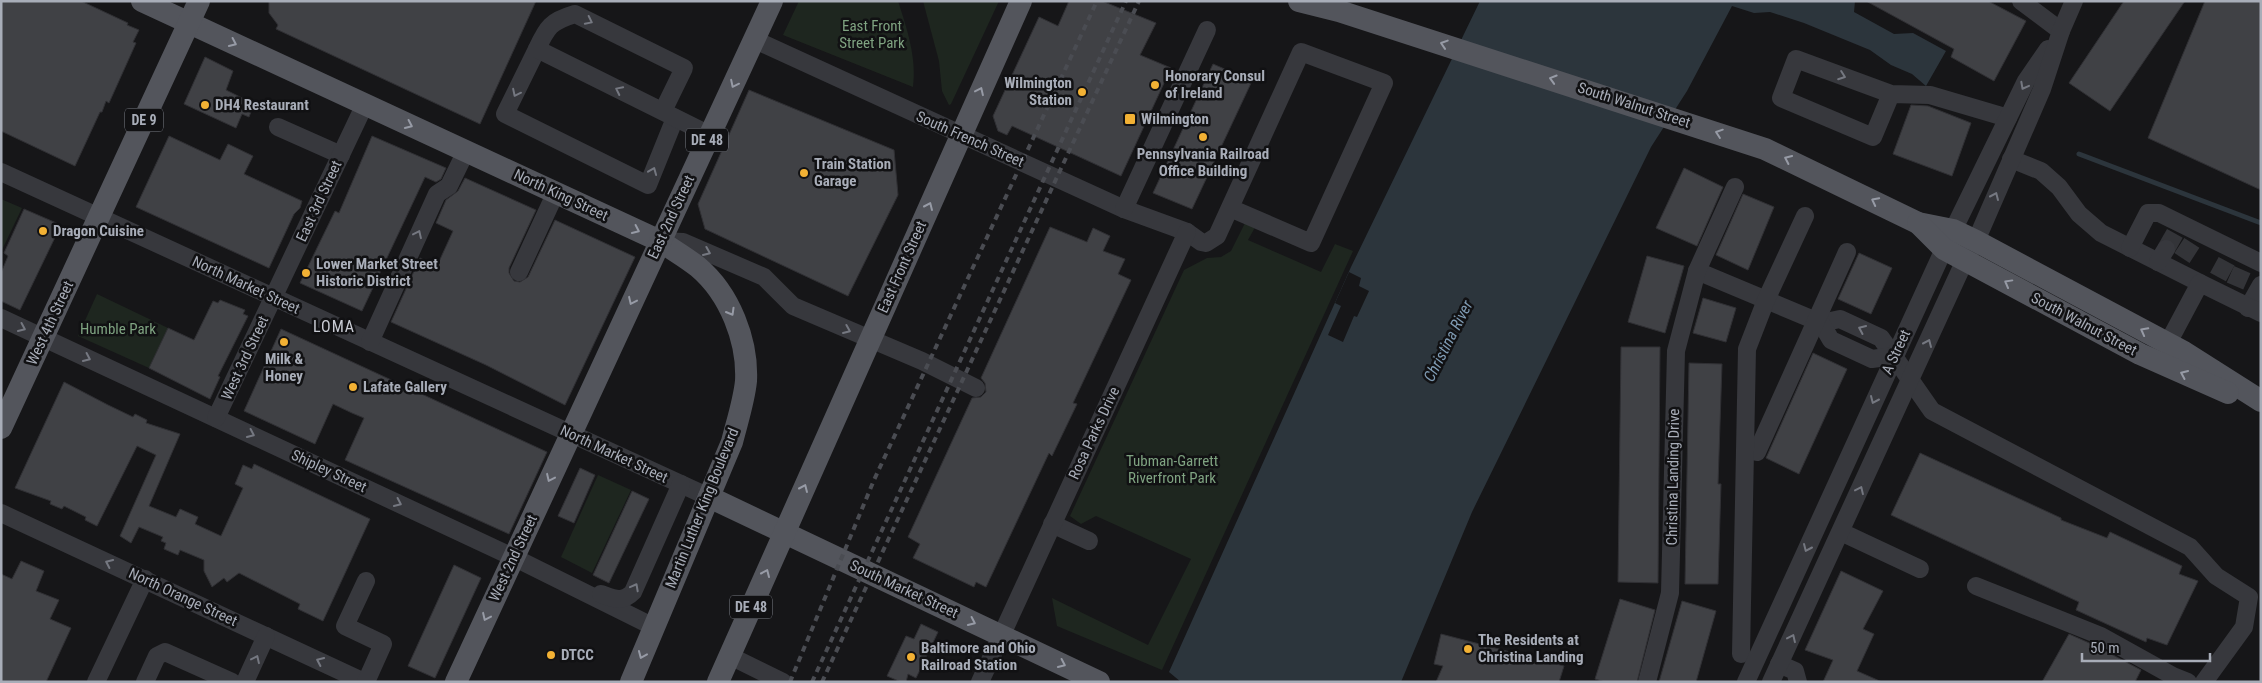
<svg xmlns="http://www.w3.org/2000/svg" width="2262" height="683" viewBox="0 0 2262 683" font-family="'Roboto Condensed',sans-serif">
	<rect width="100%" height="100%" fill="#161618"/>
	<g fill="#1e261f">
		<path d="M799,1H898C907,29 917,58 913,87L783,35Z"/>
		<polygon points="923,1 999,1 951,104 949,105 942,91 939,61"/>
		<polygon points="1,199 22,208 1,252"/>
		<polygon points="1248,217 1258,222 1248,240 1321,272 1335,244 1353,251 1162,670 1057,626 1052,598 1148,645 1191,559 1096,516 1081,524 1070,516 1184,270 1207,258 1221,257 1231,251"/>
		<polygon points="97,294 168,328 149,368 78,336"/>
		<polygon points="598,475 631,490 592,573 561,557"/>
	</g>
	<polygon fill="#2c353c" points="1480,1 1855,1 1854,12 1894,34 1913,33 1946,51 1926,86 1912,74 1891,65 1870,50 1804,23 1770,12 1754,13 1732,6 1687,91 1651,147 1472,512 1401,682 1181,682 1169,672 1351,267"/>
	<polygon fill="#161618" points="1349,272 1361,278 1359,286 1369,291 1357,317 1354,316 1343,342 1328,335 1341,306 1335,303"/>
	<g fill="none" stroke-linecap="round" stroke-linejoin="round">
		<polyline stroke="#2c353c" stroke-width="5" points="2079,154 2261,223"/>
	</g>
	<g fill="#404145" stroke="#303034">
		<polygon points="1,1 81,1 128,23 127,25 139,30 133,42 136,43 109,103 106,101 102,112 100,112 75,166 1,131"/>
		<polygon points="269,1 536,1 480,124 276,29 278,25 269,13"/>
		<polygon points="1069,1 1102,1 1156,23 1140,55 1171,68 1121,176 1012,126 1007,135 998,131 993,116 1039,17 1058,26"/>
		<polygon points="1866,1 1988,1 2026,21 1994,81 1951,57 1954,49"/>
		<polygon points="2124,1 2185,1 2110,111 2069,83"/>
		<polygon points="2205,1 2261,1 2261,190 2148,138"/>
		<polygon points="205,57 233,71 226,90 254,104 249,117 242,114 236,128 184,104"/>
		<polygon points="1213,64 1252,81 1192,209 1153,193"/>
		<polygon points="749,90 894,150 898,195 848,296 705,229 698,204"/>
		<polygon points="1911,105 1928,106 1971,123 1952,176 1893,154"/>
		<polygon points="169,136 220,160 228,144 253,156 244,174 302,201 300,208 294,214 269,268 136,207"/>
		<polygon points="372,136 446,168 441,179 436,182 425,177 362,311 300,283 335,211 339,213"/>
		<polygon points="1684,168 1723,187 1697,246 1656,228"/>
		<polygon points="465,178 536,210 509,268 509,273 514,281 520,282 528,277 555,220 635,257 565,405 486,365 391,322 420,258 437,266 453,231 436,223 446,200 458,191"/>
		<polygon points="1743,194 1774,207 1748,270 1716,255"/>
		<polygon points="24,209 61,225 20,310 1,301 1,273 8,256 4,253"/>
		<polygon points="1050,227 1087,242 1093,228 1110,236 1103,251 1125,259 1118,274 1131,280 1073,403 1077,404 1052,456 1049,453 986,587 976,582 974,587 913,558 920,544 908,537 972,398 981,397 986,392 985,383 981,378"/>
		<polygon points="1859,253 1892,268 1871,314 1838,299"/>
		<polygon points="1647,256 1684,266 1665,333 1628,322"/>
		<polygon points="1703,298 1736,308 1726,342 1693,333"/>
		<polygon points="220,300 245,310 243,314 248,316 218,376 220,377 210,399 149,368 168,328 194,340 213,301 218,303"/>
		<polygon points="281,329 547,452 509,534 345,460 364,418 352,413 333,404 315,444 244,411"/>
		<polygon points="1621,347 1660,347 1658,583 1618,582"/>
		<polygon points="1813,353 1847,369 1799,474 1766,458"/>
		<polygon points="1689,363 1722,364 1718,484 1721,484 1718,584 1685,584"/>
		<polygon points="64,382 108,405 133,417 135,414 147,420 146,423 180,434 149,506 176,517 180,509 198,517 195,524 221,536 243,488 235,484 243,465 252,469 254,464 370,519 323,621 298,609 300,604 239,573 227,582 224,578 212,587 204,571 204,560 180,550 178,555 164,549 166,543 161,541 163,537 139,527 131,543 120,536 156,455 137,446 97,526 85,520 86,517 64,506 62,509 50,504 51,501 15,488"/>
		<polygon points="1920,453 2061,518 2061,520 2107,538 2110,532 2182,566 2179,574 2198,581 2167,645 2147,638 2146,642 2076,610 2079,602 1891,515"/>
		<polygon points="580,468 595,475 574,523 558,516"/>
		<polygon points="632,491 649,499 609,583 593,575"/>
		<polygon points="21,561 44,571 36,591 59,600 50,619 71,628 46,682 1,682 1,574 12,579"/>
		<polygon points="454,565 481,578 435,678 408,666"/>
		<polygon points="1841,571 1883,591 1863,629 1874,634 1857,671 1882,682 1823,682 1833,660 1805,650"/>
		<polygon points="1620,599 1655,610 1637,682 1605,682 1595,679"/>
		<polygon points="1682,601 1716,611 1696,682 1659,682"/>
		<polygon points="921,624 938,632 916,678 908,674 906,682 901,682 887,676 906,636 914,639"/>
		<polygon points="1441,634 1564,666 1559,682 1436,682 1443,666 1434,664"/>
		<polygon points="2069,634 2096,646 2141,670 2135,682 2042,682"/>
	</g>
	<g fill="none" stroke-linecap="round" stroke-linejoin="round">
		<g stroke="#333438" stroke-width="18" stroke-dasharray="18 9" stroke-linecap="butt">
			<polyline points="2166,249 2179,226"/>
			<polyline points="2182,258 2197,235"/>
			<polyline points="2218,277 2231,253"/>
			<polyline points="2235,286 2246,261"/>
		</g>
		<g stroke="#37383d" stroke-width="18">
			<polyline points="2021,1 2061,31"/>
			<polyline points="755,40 1124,209 1187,232 1201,242 1206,243 1217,236 1301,52 1384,83 1311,243 1230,208"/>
			<polyline points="537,49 505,114 648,185 675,118"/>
			<polyline points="1891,94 1873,137 1781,98 1796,59 1891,94 1930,95 2008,118"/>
			<path d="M663,111L684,68L575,14C551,21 547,27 537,49L710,135"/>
			<polyline points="278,127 341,155"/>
			<polyline points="2011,159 2041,171 2059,187 2079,214 2101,233 2200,283"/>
			<polyline points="1,172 709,497"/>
			<polyline points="1124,209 1207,30"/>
			<polyline points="660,241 683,242 764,277 793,306 922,361 976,388"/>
			<polyline points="2130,248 2148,213 2159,213 2261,263"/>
			<polyline points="2158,262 2166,249"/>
			<polyline points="1697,271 1821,323 1840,319 1881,338 1932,411 2190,547 2216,576 2249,597 2244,627 2204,682"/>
			<polyline points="519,272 556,192"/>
			<polyline points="2248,308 2261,285"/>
			<polyline points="1,318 513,557 654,627"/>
			<polyline points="1821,323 1831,340 1872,359 1894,356"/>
			<polyline points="370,342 437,194 449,186 466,151"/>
			<polyline points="2168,343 2200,283 2261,313"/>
			<polyline points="216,418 365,104"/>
			<polyline points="1757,452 1847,252"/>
			<polyline points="1,513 364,682"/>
			<polyline points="1052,524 1089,541"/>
			<polyline points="1841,532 1920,569"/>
			<polyline points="366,581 345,626 383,644 366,682"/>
			<polyline points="1976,586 2101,636 2173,676 2188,682"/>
			<path d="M601,594C615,599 622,603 633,592L681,484"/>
			<polyline points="1741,654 1747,349 1766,300 1805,216"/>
			<polyline points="730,656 783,682"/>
			<polyline points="1779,664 1795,671 1798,682"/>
			<polyline points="96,682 145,579"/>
			<polyline points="145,682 157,656 165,652 232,682"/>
			<polyline points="245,682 266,636"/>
			<polyline points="980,682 1187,232"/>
			<polyline points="1647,682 1670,593 1676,351 1697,271 1735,187"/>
			<polyline points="1746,682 1944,249 2026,81 2048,49"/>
			<polyline points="1771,682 1965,260 1976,241 2042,89 2061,31 2074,1"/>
		</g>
		<g stroke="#53555c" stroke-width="22">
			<path d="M142,1L660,241C673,250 687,258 698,267C730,294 748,341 746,381C744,401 737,422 732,442L631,682"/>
			<polyline points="1299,1 1339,11 1765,149 1918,223 1953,230 1976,241 2184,352 2261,401"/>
			<polyline points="1918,223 1944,249 2140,354 2228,393"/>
			<polyline points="1,428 199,1"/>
			<polyline points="709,497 1099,682"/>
			<polyline points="456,682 772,1"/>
			<polyline points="718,682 1021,1"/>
		</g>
		<g stroke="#4a4c52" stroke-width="4" stroke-dasharray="6 5" stroke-linecap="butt">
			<polyline points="790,682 874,480 1097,1"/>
			<polyline points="812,682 1126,1"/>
			<polyline points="822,682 1139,1"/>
		</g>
	</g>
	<defs><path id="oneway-chevron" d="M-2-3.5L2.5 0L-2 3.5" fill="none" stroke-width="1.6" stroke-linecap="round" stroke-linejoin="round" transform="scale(1.25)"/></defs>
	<g stroke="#757881">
		<use href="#oneway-chevron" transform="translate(589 21) rotate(26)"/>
		<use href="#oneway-chevron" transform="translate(1842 76) rotate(20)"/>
		<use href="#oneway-chevron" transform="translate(2024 86) rotate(118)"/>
		<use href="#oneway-chevron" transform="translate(619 90) rotate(-154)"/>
		<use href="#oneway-chevron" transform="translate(516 93) rotate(116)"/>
		<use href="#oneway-chevron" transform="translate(653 171) rotate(-68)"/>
		<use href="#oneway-chevron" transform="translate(1995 196) rotate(-66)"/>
		<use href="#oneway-chevron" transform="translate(418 234) rotate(-65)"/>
		<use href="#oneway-chevron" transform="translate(707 252) rotate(23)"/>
		<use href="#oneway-chevron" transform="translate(22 328) rotate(24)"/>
		<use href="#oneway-chevron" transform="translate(1862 329) rotate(-156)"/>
		<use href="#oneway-chevron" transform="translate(847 330) rotate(23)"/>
		<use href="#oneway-chevron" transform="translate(1928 343) rotate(-66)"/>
		<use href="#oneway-chevron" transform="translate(87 358) rotate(25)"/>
		<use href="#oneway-chevron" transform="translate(1874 400) rotate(114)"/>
		<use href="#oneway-chevron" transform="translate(251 434) rotate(25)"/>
		<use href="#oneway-chevron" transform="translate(1860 490) rotate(-65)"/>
		<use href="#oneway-chevron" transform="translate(398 503) rotate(25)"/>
		<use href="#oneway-chevron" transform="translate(1807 548) rotate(114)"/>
		<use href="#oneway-chevron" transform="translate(109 563) rotate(-155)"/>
		<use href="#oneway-chevron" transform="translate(635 587) rotate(-62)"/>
		<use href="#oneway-chevron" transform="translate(1792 638) rotate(-65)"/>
		<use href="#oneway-chevron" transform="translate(256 659) rotate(-65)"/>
		<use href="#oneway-chevron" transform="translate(320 661) rotate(-155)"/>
	</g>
	<g stroke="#979ba6">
		<use href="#oneway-chevron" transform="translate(233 43) rotate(25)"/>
		<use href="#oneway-chevron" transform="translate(1444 44) rotate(-162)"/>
		<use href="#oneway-chevron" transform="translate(1553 79) rotate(-163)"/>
		<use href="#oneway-chevron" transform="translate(734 84) rotate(116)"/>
		<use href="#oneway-chevron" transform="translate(980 91) rotate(-65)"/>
		<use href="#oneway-chevron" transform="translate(409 125) rotate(25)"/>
		<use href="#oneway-chevron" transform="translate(1719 133) rotate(-161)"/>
		<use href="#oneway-chevron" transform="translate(1788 159) rotate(-155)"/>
		<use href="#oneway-chevron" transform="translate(1875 201) rotate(-153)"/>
		<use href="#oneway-chevron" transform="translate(929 206) rotate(-66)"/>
		<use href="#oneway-chevron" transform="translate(636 230) rotate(25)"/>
		<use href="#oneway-chevron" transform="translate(2008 283) rotate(-151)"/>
		<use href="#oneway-chevron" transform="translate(632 301) rotate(115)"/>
		<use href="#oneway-chevron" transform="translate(731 312) rotate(60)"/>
		<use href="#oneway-chevron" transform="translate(2144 331) rotate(-152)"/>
		<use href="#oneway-chevron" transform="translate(2184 374) rotate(-156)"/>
		<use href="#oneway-chevron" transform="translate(550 478) rotate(115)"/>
		<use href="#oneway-chevron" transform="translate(804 488) rotate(-66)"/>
		<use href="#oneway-chevron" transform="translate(766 573) rotate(-66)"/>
		<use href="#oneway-chevron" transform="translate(486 617) rotate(115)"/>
		<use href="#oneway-chevron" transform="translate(972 622) rotate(25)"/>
		<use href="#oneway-chevron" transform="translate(642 655) rotate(113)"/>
		<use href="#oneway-chevron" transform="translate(1062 664) rotate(25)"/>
	</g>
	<g fill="#f2b134" stroke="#111113" stroke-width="2">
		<circle cx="1155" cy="85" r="5"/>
		<circle cx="1082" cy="92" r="5"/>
		<circle cx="205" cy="105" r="5"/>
		<rect x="1124" y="113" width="12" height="12" rx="2.5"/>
		<circle cx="1203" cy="137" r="5"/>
		<circle cx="804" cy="173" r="5"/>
		<circle cx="43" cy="231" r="5"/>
		<circle cx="306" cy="273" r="5"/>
		<circle cx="284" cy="342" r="5"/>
		<circle cx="353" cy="387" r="5"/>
		<circle cx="1468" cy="649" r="5"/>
		<circle cx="551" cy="655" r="5"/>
		<circle cx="911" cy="657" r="5"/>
	</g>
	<g text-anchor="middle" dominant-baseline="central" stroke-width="5" stroke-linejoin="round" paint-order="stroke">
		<g fill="#111113" stroke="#7b7e86" stroke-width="1">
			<rect x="125" y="108.5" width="38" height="23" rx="4"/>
			<rect x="686" y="128.5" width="42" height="23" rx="4"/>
			<rect x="730" y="595.5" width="42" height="23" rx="4"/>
		</g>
		<g font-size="14" font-weight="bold" fill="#a8adb8">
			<text x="144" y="120">DE 9</text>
			<text x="707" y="140">DE 48</text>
			<text x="751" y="607">DE 48</text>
		</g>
		<g font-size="15" fill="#7fa381" stroke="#111113">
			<text x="872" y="26">East Front<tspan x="872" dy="17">Street Park</tspan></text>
			<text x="118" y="329">Humble Park</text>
			<text x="1172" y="461">Tubman-Garrett<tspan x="1172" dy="17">Riverfront Park</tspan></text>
		</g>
		<g font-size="15" font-weight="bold" fill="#a8adb8" stroke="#111113" text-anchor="start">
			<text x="1165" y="76">Honorary Consul<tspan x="1165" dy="17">of Ireland</tspan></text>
			<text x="1072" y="83" text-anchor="end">Wilmington<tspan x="1072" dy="17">Station</tspan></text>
			<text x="215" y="105">DH4 Restaurant</text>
			<text x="1141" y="119">Wilmington</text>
			<text x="1203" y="154" text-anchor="middle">Pennsylvania Railroad<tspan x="1203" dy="17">Office Building</tspan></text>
			<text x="814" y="164">Train Station<tspan x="814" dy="17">Garage</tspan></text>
			<text x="53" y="231">Dragon Cuisine</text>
			<text x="316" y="264">Lower Market Street<tspan x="316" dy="17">Historic District</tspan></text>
			<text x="284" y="359" text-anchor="middle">Milk &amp;<tspan x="284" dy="17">Honey</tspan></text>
			<text x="363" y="387">Lafate Gallery</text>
			<text x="1478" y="640">The Residents at<tspan x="1478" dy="17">Christina Landing</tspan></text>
			<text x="921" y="648">Baltimore and Ohio<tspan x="921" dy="17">Railroad Station</tspan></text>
			<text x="561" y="655">DTCC</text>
		</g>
		<g font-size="15" fill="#a8adb8" stroke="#111113">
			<text transform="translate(1634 105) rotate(18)">South Walnut Street</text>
			<text transform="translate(970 139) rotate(24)">South French Street</text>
			<text transform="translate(561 195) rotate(25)">North King Street</text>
			<text transform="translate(319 201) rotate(-65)">East 3rd Street</text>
			<text transform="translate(671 217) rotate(-65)">East 2nd Street</text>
			<text transform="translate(902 267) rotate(-66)">East Front Street</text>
			<text transform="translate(246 285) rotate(25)">North Market Street</text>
			<text transform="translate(50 323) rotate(-65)">West 4th Street</text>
			<text transform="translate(2084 324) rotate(28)">South Walnut Street</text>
			<text transform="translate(1896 352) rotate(-65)">A Street</text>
			<text transform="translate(245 358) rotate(-65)">West 3rd Street</text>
			<text transform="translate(1094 433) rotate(-65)">Rosa Parks Drive</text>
			<text transform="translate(614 454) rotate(25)">North Market Street</text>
			<text transform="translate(329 471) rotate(25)">Shipley Street</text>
			<text transform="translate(1673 477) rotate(-89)">Christina Landing Drive</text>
			<text transform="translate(702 508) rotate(-68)">Martin Luther King Boulevard</text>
			<text transform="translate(513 558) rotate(-65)">West 2nd Street</text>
			<text transform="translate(904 589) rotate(25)">South Market Street</text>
			<text transform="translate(183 597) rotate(25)">North Orange Street</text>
		</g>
		<g font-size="16" letter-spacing="1" fill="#c9ccd4" stroke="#111113">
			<text x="334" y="326">LOMA</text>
		</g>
		<g font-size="16" font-style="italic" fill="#7f9bb3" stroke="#111113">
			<text transform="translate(1448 341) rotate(-63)">Christina River</text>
		</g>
	</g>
	<rect width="2262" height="683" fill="none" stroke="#a8adb8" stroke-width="5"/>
	<path d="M2082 653v8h128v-8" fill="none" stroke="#a8adb8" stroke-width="2.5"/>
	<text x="2090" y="653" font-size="15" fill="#a8adb8" stroke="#111113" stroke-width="4" paint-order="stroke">50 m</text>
</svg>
